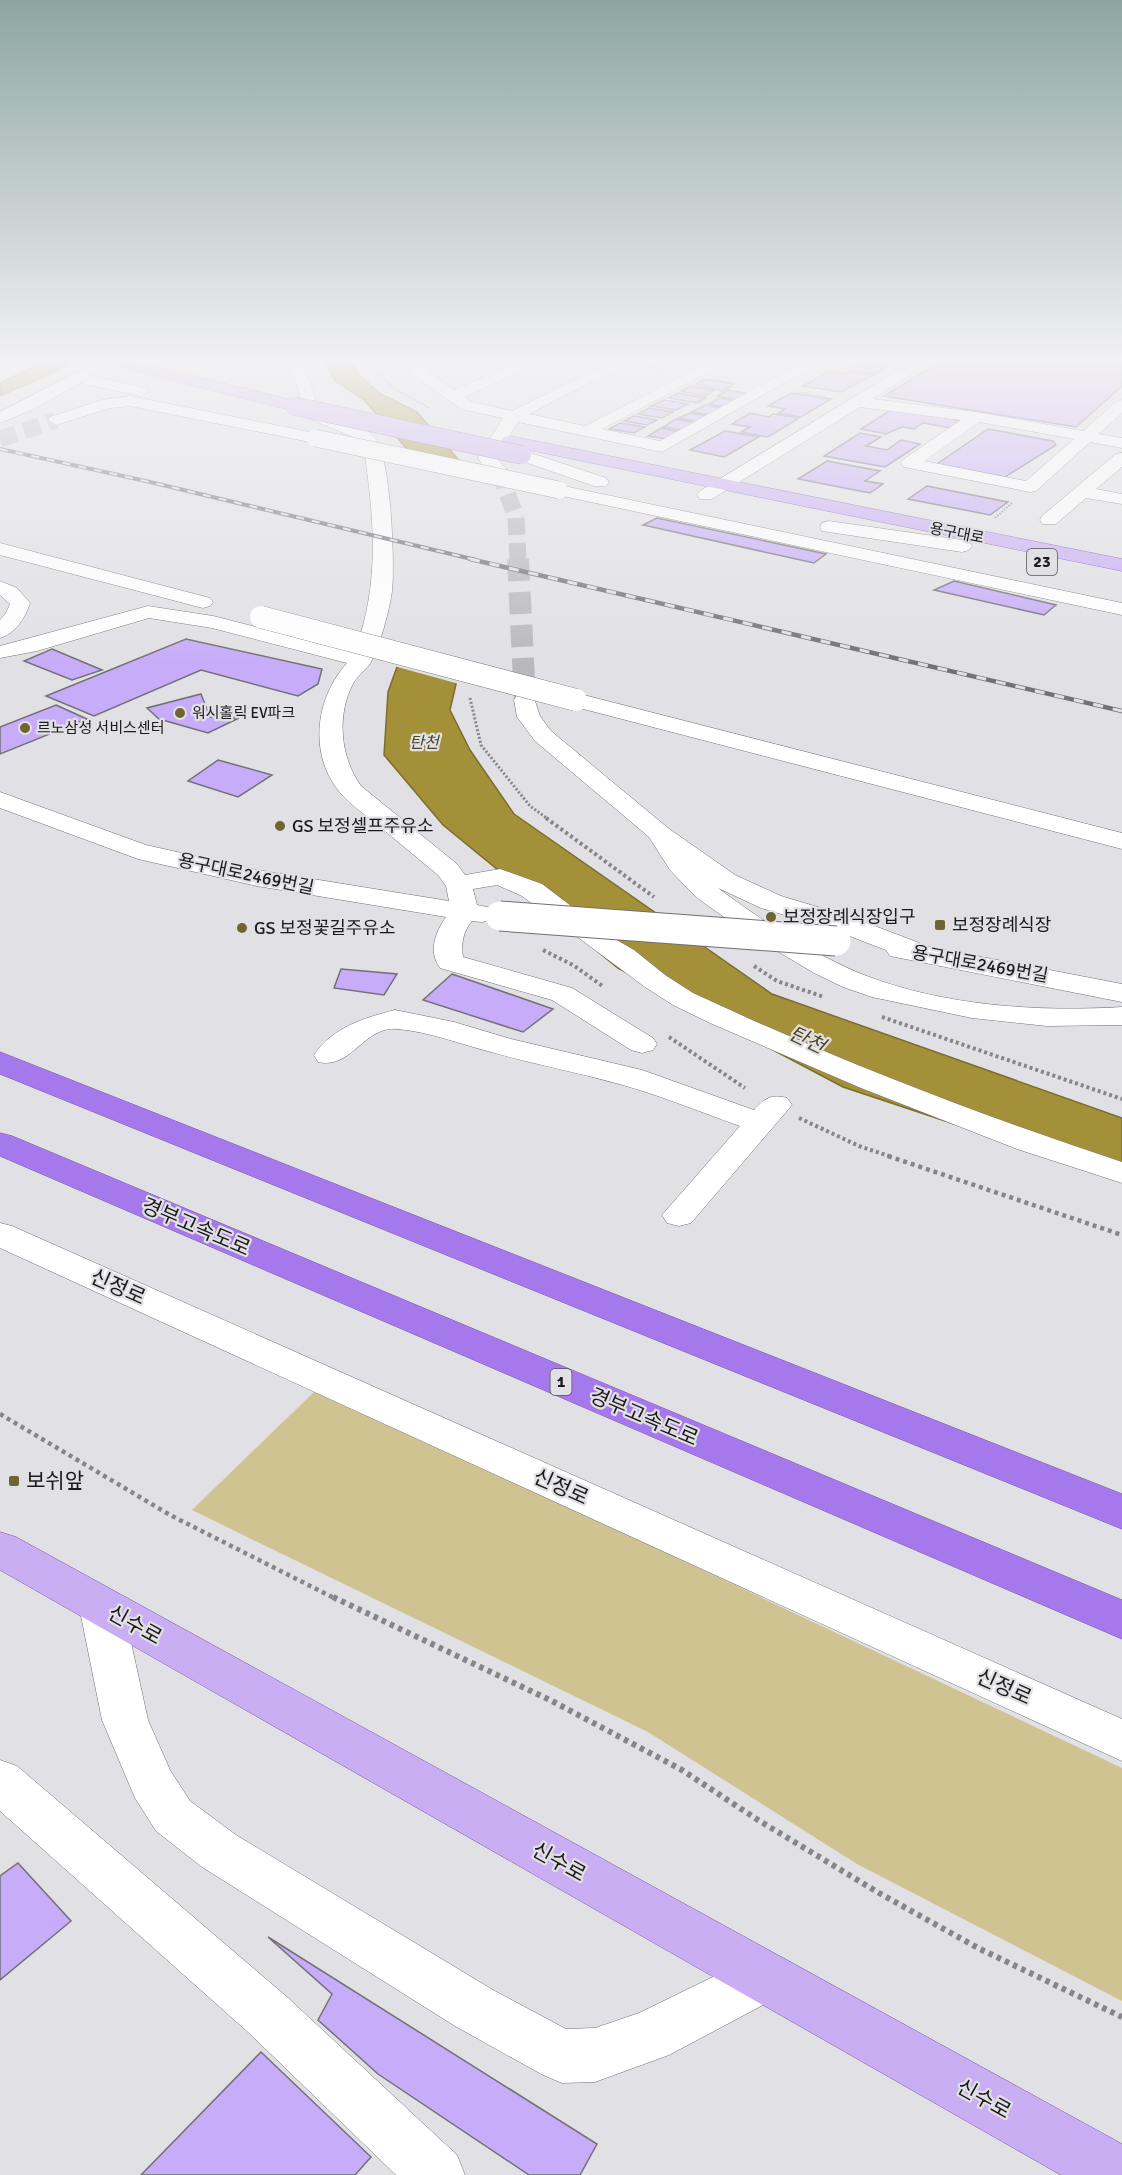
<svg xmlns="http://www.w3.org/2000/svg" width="1122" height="2175" viewBox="0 0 1122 2175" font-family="Signika,'Noto Sans KR',sans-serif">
	<rect width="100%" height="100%" fill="#e1e0e4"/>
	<polygon fill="#cec391" points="314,1392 595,1519 1122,1768 1122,2001 857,1864 648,1732 192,1510"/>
	<g fill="#a49038" stroke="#7b6d30" stroke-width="1.5">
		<polygon points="46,361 73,361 59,370 0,396 0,383"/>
		<polygon points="325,361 350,361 358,374 379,393 417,412 484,489 470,624 450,710 470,750 514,814 772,994 1122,1118 1122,1180 843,1087 618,968 443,825 384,755 388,692 457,500 406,448 364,400 334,380"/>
	</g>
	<polygon fill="#e1e0e4" points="404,451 466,463 487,488 473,625 459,684 394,666 453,500"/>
	<g fill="#c7acf9" stroke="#727175" stroke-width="1.5">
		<polygon points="864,361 897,361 876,374 849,370"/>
		<polygon points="942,361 1118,361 1122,362 1122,386 1076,427 884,396"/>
		<polygon points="830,371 844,374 850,371 873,375 841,392 803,386"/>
		<polygon points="705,379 735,384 722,391 696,384"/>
		<polygon points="691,386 715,390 705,396 681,391"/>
		<polygon points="728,390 749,394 738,400 717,396"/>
		<polygon points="678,393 706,398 697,403 669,398"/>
		<polygon points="791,393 831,399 801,417 778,413 785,409 768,406"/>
		<polygon points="719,398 736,401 727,407 709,404"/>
		<polygon points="664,400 688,404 676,410 651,406"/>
		<polygon points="705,405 723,408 711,415 692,412"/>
		<polygon points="649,408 673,412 662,418 638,414"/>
		<polygon points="894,408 957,419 955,420 960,421 951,428 923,423 914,429 902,427 886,434 861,429"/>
		<polygon points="690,413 709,416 698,422 679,418"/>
		<polygon points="750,413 769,417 773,414 799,418 768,437 741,432 750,427 732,424"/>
		<polygon points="634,416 657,420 647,425 624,421"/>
		<polygon points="676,419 696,423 683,430 663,427"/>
		<polygon points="620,423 645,427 634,433 609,429"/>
		<polygon points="661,428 681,432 668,439 648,436"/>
		<polygon points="988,429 1053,441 1056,445 1005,477 937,464"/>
		<polygon points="725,431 759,437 724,457 690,450"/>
		<polygon points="860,433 881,437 866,446 887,450 901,440 920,444 885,467 824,456"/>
		<polygon points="827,461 880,471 865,481 883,484 870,493 798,479"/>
		<polygon points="927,486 1008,502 990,515 908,499"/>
		<polygon points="657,518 826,554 814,563 643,525"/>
		<polygon points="954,581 1056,605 1044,615 934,590"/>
		<polygon points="186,639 322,669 318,684 298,696 201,670 94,716 46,696"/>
		<polygon points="52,649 102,670 72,680 24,661"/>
		<polygon points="201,694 210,717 239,718 208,733 159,719 147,708"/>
		<polygon points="56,705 87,719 0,754 0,727"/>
		<polygon points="218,760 272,775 238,797 188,781"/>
		<polygon points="341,969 397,974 384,995 334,988"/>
		<polygon points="452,974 553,1009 523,1032 423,1000"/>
		<polygon points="18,1863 71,1921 0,1980 0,1876"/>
		<polygon points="268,1937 597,2144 580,2175 529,2175 378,2074 318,2020 332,1994"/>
		<polygon points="261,2052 371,2157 355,2175 141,2175"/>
	</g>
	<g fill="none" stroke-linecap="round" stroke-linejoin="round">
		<g stroke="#b9b8bc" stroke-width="17" stroke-dasharray="17 8" stroke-linecap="butt">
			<polyline points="0,439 56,420"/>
			<polyline points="499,471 516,517 518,560"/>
		</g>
		<polyline stroke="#b9b8bc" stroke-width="22" stroke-dasharray="22 11" stroke-linecap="butt" points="518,559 525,700"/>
		<g stroke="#706f72" stroke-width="1">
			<g id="minor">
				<path d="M281,361H296C313,379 312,389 318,411C335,418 363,423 375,438C391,457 395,564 392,591C390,606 385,625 380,640C377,648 374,658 369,665C364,671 358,676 354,682C336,714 340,757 361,786L457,864L465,875L500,869L542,884L613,938L634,950L665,975L693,993C832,1058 976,1114 1122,1162V1183L1017,1149L861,1088L710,1023L673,1005L645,987L522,896L497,885L473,889L477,905L492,908L496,914L492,920L482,922L472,921C463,932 461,943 463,957L572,988L653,1038L657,1044L653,1050L642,1053L631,1050L552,1000L440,968C428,951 435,933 446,917L257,886L138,859L0,808V792L146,845L257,870L449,901L446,886L438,875C416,857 394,838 371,820C362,812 351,805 343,796C308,758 314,700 347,663L212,628L149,618L37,651L0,658V646L148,606L213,616L354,652C381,586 374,513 363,444L358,439L305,417L296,381Z"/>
				<path d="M421,361H437L427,371L454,390L520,361H540L538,364L464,397L472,402L512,411L614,361H633L529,414L585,426L711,361H729L602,429L660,441L805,361H823L662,452L518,422L496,457L508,471L505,475C492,478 485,468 478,458L503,418L461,409L412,374L409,371Z"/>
				<path d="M913,361H931L873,399L976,412L1083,431L1116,402L1122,400V413L1099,434L1122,438V448L1090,442L1036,491L1030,492L904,467L901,463L904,459L961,420L860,407L712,499H700L697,495L700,491ZM979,422L1074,439L1026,481L924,461Z"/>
				<polygon points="95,363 103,368 91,376 146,388 149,391 141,396 80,383 34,409 0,423 0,412"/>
				<polygon points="130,396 315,433 323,438 315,443 130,406 110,408 56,425 48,420 50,417 102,400"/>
				<polygon points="522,450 606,478 609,482 606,486 594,486 516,459 513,455 516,451"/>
				<polygon points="1122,453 1122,467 1096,489 1122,494 1122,504 1086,498 1056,524 1042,524 1040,520 1042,516 1116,454"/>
				<polygon points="559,485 1122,603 1122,615 553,494 550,490 553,486"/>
				<polygon points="829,521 962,540 969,542 972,546 969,550 962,552 822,531 820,527 822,523"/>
				<polygon points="0,543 210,598 213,602 210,606 203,608 0,555"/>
				<path d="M0,581L17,588L30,603C26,617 15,634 0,638V620L6,613L10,604L0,595Z"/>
				<path d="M525,693L533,695L540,716L551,731L668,828L735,875L781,896L851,917L930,947L1122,984V1002L890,956L886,950L831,929L761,908L718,888C759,919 816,956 864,975C944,1006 1037,1012 1122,1007V1025L1047,1026L972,1018L872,997L843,987L814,973L742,930L696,897L670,870L649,837L535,741L517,717L514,700L517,695Z"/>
				<polygon points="576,693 1122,833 1122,849 568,705 565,700 568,695"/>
				<path d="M395,1010L454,1022L511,1039L642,1070L754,1110C765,1098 771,1094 787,1098L792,1105L691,1223L679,1226L667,1223L662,1215L740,1126C700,1112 660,1095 619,1084C577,1072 533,1064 491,1052C460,1044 430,1032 398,1029C364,1025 352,1070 318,1062L314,1055C333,1027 364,1018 395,1010Z"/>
				<polygon points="0,1223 12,1226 1122,1719 1122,1761 0,1248"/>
				<polygon points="101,1588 116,1594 123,1606 148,1720 170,1770 190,1801 236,1835 493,1990 566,2029 595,2028 639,2013 764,1952 782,1959 790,1977 782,1995 669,2055 595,2082 562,2083 543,2075 455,2026 202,1867 156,1831 135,1798 102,1720 79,1606 86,1594"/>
				<polygon points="0,1760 17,1766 287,1997 457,2155 465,2175 396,2175 249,2033 0,1811"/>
			</g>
		</g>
		<g stroke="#7557a3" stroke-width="1">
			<g id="major">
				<polygon points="106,361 133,361 300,402 302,406 294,411 108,364"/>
				<polygon points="510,436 1122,559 1122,571 504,445 501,441 504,437"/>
				<polygon points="0,1532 16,1537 1122,2144 1122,2175 1061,2175 0,1570"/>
			</g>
		</g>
		<g stroke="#7557a3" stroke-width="1">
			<g id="highway">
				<polygon points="0,1052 1122,1494 1122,1529 0,1074"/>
				<polygon points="0,1133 12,1136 1122,1600 1122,1639 0,1156"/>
			</g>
		</g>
		<g stroke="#868588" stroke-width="2" stroke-dasharray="1.5 1.5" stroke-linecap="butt">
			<polyline points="369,361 393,388 429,408"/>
			<polyline points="0,365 9,361"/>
			<polyline points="647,366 663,369"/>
			<polyline points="798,392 826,397"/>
			<polyline points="995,518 1012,503"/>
		</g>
		<polyline stroke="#868588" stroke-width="3" stroke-dasharray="2 2" stroke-linecap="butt" points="470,698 481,745 530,806 548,819"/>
		<g stroke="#868588" stroke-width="4" stroke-dasharray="3 3" stroke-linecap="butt">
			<polyline points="546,818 654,897"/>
			<polyline points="543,950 573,965 604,987"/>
			<polyline points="754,966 777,981 824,997"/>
			<polyline points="882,1017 1122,1099"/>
			<polyline points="669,1037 745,1088"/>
			<polyline points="799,1118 859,1146 892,1157"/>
		</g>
		<g stroke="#868588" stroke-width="4.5" stroke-dasharray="4 4" stroke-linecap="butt">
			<polyline points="888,1156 1122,1235"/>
			<polyline points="0,1414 170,1515 336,1599"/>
		</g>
		<polyline stroke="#868588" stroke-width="6" stroke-dasharray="4.5 4.5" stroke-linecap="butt" points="333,1597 552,1701 682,1770 758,1820 879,1893 978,1948 1122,2017"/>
		<use href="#minor" fill="#fff" fill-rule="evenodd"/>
		<use href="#major" fill="#c9aef3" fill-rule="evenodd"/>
		<use href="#highway" fill="#a578eb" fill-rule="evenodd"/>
		<g stroke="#727174" stroke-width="4">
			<polyline id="rail-far1" points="0,449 150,482 476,560"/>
		</g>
		<g stroke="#727174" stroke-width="4.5">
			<polyline id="rail" points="470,559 1122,711"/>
		</g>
		<use href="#rail-far1" stroke="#e1e0e4" stroke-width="2" stroke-dasharray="8" stroke-linecap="butt"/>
		<use href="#rail" stroke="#e1e0e4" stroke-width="3" stroke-dasharray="10" stroke-linecap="butt"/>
		<g stroke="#706f72" stroke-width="18" stroke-linecap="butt">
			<polyline id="minor-bridge-far2" points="315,438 559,490"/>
		</g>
		<g stroke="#706f72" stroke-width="23" stroke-linecap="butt">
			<polyline id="minor-bridge-far1" points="261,617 576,700"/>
		</g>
		<g stroke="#706f72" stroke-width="31" stroke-linecap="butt">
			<polyline id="minor-bridge" points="500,916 836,941"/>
		</g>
		<g stroke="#7557a3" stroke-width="19" stroke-linecap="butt">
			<polyline id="major-bridge" points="294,406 522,455"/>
		</g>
		<use href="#minor-bridge-far2" stroke="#fff" stroke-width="17"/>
		<use href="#minor-bridge-far1" stroke="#fff" stroke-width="22"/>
		<use href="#minor-bridge" stroke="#fff" stroke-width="29"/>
		<use href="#major-bridge" stroke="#c9aef3" stroke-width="18"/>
	</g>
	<linearGradient id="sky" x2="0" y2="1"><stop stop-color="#8da6a2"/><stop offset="0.54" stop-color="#f2f1f3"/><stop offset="1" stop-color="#f2f1f3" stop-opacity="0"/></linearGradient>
	<rect width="1122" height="666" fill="url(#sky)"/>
	<g fill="#706431" stroke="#e1e0e4" stroke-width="2">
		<circle cx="180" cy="713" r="6"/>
		<circle cx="25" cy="728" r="6"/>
		<circle cx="280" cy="826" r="6"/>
		<circle cx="771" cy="917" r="6"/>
		<rect x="934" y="919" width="12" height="12" rx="3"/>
		<circle cx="242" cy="928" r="6"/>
		<rect x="8" y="1475" width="12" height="12" rx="3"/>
	</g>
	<g text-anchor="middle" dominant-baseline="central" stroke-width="4.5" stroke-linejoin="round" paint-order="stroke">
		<g font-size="15" fill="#1b1a1c" stroke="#e1e0e4">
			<text transform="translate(957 533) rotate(11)">용구대로</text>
		</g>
		<g font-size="15" fill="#1b1a1c" stroke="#e1e0e4" text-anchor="start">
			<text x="192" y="713">워시홀릭 EV파크</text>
			<text x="37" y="728">르노삼성 서비스센터</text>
		</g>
		<g fill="#e1e0e4" stroke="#565558" stroke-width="1.5">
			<rect x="1027" y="549" width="30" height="26" rx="4.5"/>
			<rect x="550.5" y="1369" width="21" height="26" rx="4.5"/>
		</g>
		<g font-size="16" font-weight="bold" fill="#1b1a1c">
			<text x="1042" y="562">23</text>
			<text x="561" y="1382">1</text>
		</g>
		<g font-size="16" font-style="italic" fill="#4e4621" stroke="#e1e0e4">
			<text x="424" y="743">탄천</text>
		</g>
		<g font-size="18" fill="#1b1a1c" stroke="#e1e0e4" text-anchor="start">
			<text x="292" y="826">GS 보정셀프주유소</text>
			<text x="783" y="917">보정장례식장입구</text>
			<text x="952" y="925">보정장례식장</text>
			<text x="254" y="928">GS 보정꽃길주유소</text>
		</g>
		<g font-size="18" fill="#1b1a1c" stroke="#e1e0e4">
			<text transform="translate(246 874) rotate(12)">용구대로2469번길</text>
			<text transform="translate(980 964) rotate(10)">용구대로2469번길</text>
		</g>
		<g font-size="20" font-style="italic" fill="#4e4621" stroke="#e1e0e4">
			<text transform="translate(807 1040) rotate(26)">탄천</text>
		</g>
		<g font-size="21" fill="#1b1a1c" stroke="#e1e0e4">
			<text transform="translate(196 1227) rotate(23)">경부고속도로</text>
			<text transform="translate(118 1287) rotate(24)">신정로</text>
			<text transform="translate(644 1417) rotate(23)">경부고속도로</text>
			<text transform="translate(561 1487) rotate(24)">신정로</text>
			<text transform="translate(135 1625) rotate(29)">신수로</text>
			<text transform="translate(1004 1687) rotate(24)">신정로</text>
			<text transform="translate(559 1862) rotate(29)">신수로</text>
			<text transform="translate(984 2099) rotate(29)">신수로</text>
		</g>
		<g font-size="21" fill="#1b1a1c" stroke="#e1e0e4" text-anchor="start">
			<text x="26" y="1481">보쉬앞</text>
		</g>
	</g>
</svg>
